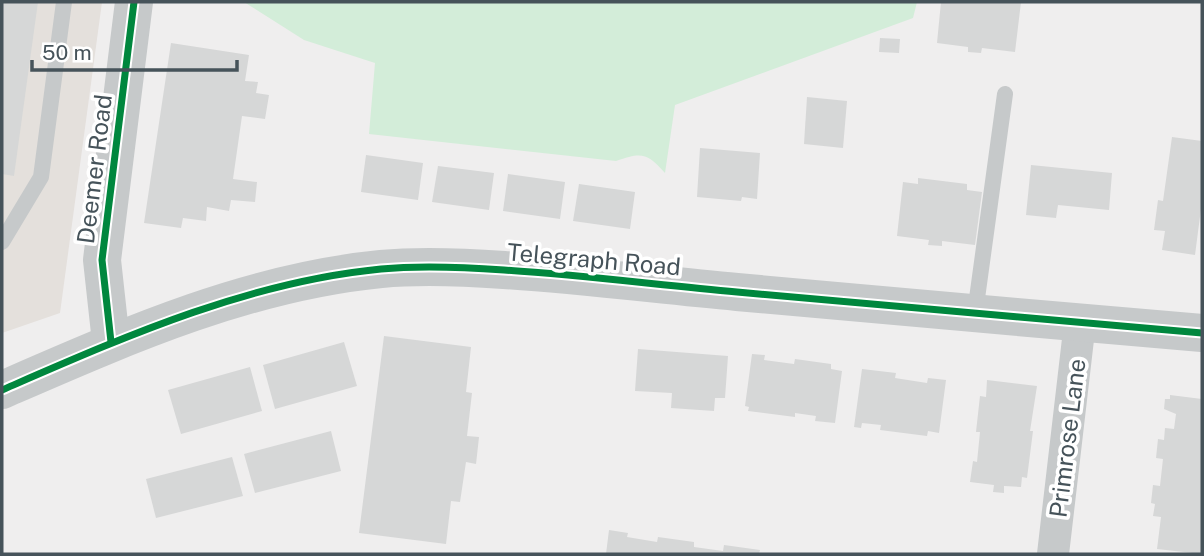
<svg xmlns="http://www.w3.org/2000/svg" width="1204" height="556" viewBox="0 0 1204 556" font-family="'Public Sans',sans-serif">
	<rect width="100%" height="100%" fill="#efeeee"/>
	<polygon fill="#e4e0dc" points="2,2 102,2 60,313 2,333"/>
	<path fill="#d3edd9" d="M244,2H917L913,18L675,105L665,173C647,153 642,152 616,161L369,134L375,63L304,40Z"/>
	<g fill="#d6d7d7">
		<polygon points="2,2 38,2 14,176 2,174"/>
		<polygon points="941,2 1021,2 1015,52 982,48 981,53 968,52 968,47 937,43"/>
		<polygon points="880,38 900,39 899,53 879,52"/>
		<polygon points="171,43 249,55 245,81 258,82 256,93 269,95 265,119 242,116 233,179 257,182 255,202 231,200 229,211 207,207 206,221 183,218 181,228 144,223"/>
		<polygon points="807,97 847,101 843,148 804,144"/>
		<polygon points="1172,137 1202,141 1202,201 1195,255 1162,250 1165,231 1154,230 1158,200 1163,201"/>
		<polygon points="700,148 760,153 757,199 742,197 741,201 697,197"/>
		<polygon points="366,155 423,163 418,200 361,192"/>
		<polygon points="1031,165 1112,173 1109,210 1058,205 1056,218 1026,215"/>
		<polygon points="438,166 494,173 489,210 432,202"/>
		<polygon points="508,174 565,182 560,219 503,211"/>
		<polygon points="918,178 967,184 967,190 982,192 975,245 942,241 942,246 928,245 929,240 897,236 903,182 918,184"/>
		<polygon points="579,184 635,192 630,229 573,221"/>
		<polygon points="384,336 471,347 466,392 472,393 467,436 479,437 476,464 466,462 460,502 451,501 446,544 359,533"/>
		<polygon points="344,342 357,386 275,409 263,365"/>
		<polygon points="638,349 728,356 725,398 715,398 714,411 671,408 672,393 635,391"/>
		<polygon points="752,354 765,355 764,360 794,364 795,359 831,364 831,369 842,371 835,423 815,421 816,416 795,413 795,417 748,411 749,407 745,406"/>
		<polygon points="250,367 262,411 181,434 168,390"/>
		<polygon points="862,369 896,373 895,378 927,383 928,378 946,380 939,433 928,431 927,436 880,430 881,425 862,423 861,428 854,427"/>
		<polygon points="987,380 1037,386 1030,431 1033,431 1027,478 1022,477 1021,487 1004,486 1004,493 993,492 994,485 970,482 973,461 977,462 980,432 976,432 980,396 986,397"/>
		<polygon points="1170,395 1202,399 1202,554 1157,549 1161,517 1153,516 1155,504 1151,503 1153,485 1160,486 1163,459 1156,458 1158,439 1164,440 1165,428 1174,429 1176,414 1164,409 1165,399 1170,399"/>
		<polygon points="331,431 341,471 255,493 244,454"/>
		<polygon points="232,457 243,496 156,518 146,479"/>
		<polygon points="609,530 628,533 627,537 657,542 658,537 694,542 694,547 723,551 724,545 760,550 759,554 606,554"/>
	</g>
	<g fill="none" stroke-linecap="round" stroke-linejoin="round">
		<g stroke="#c6c9ca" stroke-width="16">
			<polyline points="2,242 41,177 64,2"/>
			<polyline points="975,313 1005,94"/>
		</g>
		<polyline stroke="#c6c9ca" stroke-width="32" points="1053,554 1080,322"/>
		<g stroke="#c6c9ca" stroke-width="38">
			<polyline points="111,342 102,260 134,2"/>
			<path d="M2,390C124,337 247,282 381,269C422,265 463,267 504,270C582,275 659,285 737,292C892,307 1047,319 1202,333"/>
		</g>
		<g stroke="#fff" stroke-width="11">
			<g id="cycleway">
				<polyline points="111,342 102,260 134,2"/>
				<path d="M2,390C124,337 247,282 381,269C422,265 463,267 504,270C582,275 659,285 737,292C892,307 1047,319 1202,333"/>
			</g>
		</g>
		<use href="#cycleway" stroke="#00873e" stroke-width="7"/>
	</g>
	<g text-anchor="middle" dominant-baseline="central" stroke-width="7" stroke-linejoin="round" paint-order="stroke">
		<g font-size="24" fill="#46535a" stroke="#fff">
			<text transform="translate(94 169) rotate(-83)">Deemer Road</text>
			<text transform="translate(594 259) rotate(5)">Telegraph Road</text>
			<text transform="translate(1067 438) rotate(-83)">Primrose Lane</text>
		</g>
	</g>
	<rect width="1204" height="556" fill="none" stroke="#46535a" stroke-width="7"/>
	<path d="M32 60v10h205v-10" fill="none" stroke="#46535a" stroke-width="3.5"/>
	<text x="42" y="60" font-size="21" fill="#46535a" stroke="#ffffff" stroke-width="5" paint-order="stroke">50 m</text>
</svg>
